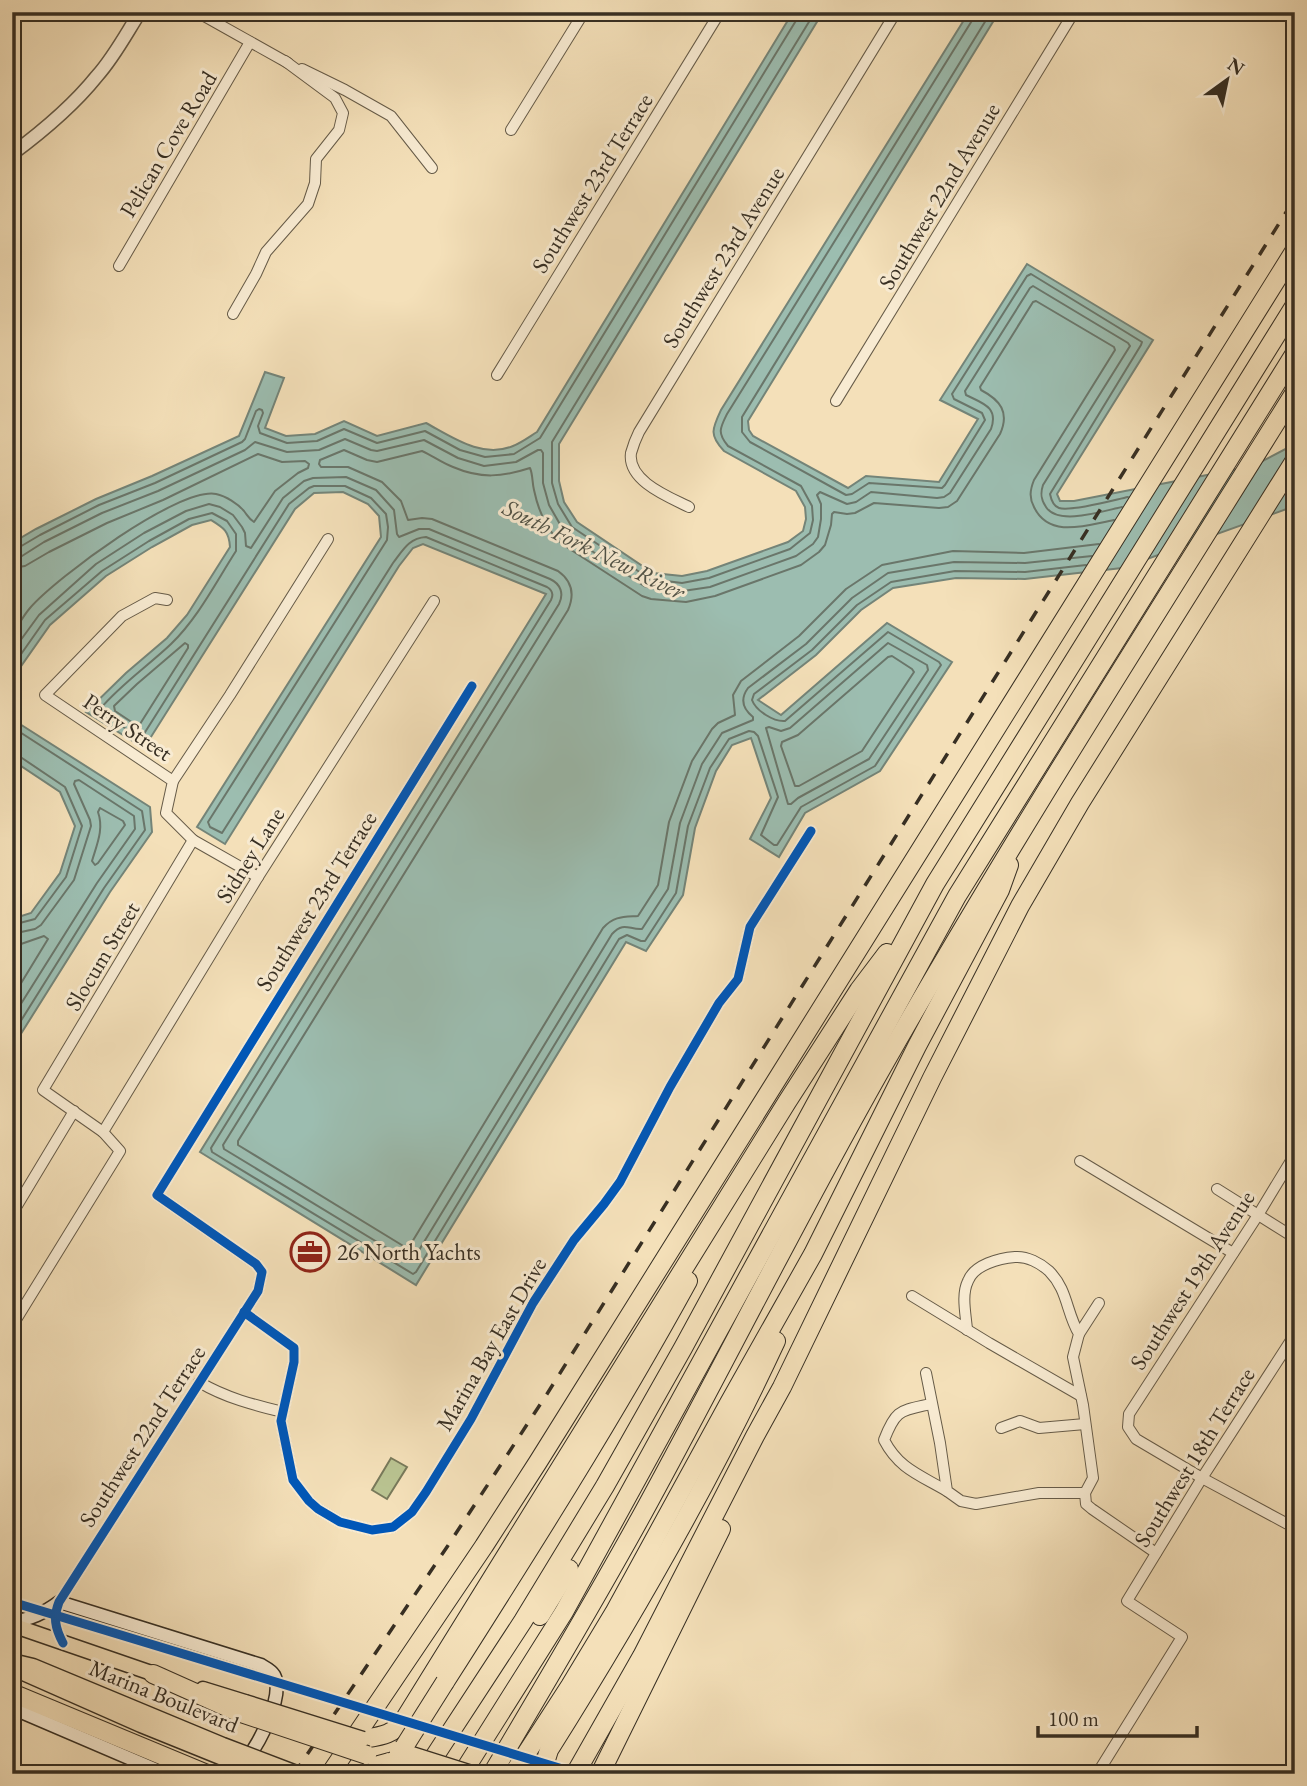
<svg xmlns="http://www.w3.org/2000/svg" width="1307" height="1786" viewBox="0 0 1307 1786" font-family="'EB Garamond',serif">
	<rect width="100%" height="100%" fill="#f4e0b9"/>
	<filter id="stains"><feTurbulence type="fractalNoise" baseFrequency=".00286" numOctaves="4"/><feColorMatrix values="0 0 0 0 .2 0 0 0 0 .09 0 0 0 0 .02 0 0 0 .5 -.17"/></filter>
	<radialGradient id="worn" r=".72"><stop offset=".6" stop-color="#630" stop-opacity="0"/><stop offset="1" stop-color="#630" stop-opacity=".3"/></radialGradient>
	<polygon fill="#b9c391" stroke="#78795a" stroke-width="2" points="391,1458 407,1467 387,1499 372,1490"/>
	<g fill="#9cbdb0" stroke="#748478" stroke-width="2">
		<path d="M793,12H823L559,444V481L564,502L577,522L653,573L682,576L707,571L788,542L803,531L806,519L805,507L796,491L724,451C709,435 712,429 721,410L969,12H999L748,421L749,430L753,436L848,488L866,476L939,482L978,419L940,400L1027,264L1153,340L1057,494L1060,501H1074L1253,466L1295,444V506L1122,568L1025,579L956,578L893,588L861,610L816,655L758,700L781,715L887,623L952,662L880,771L805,813L779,857L750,839L771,798L751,738L732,745L716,771L695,828L683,895L646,951L626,942L416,1285L200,1152L546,594L423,544L413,548L399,566L225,844L197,827L381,537L379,516L368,504L343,492L314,493L295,509L144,748L86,712L126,673L167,638L187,615L230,547C229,531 224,528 211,520L192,525L152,547L106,576L50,625L12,679V543L36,529L96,499L152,476L239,436L265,372L284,378L265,428L286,436L315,434L344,421L377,436L426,423C452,437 482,459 513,446C521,443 529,437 537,432Z"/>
		<polygon points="12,719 150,807 152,832 110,892 12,1048 12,919 31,913 60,873 75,826 60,792 12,760"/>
	</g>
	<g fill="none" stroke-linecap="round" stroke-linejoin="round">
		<g stroke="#6a766a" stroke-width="2">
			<path d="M815,12L552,442V483L558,504L572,527L650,579L682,583L709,578L790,549L810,533L813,520L812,506L801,486L728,446C717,433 720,428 727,414L973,19L974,12"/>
			<path d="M991,12L742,417V432L750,442L846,495L852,494L869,483L942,488L945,485L985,420L982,413L954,399L952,394L1027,276L1031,274L1142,342L1141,345L1050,494C1051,499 1053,506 1059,508C1071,512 1114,500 1128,497"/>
			<path d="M1099,544L1024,553L953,551L882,565L846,589L799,636L741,681L733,695L735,715L718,723L712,729L692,761L669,822L658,885L638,916C623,917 614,916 603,928L409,1247H405L238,1145V1141L568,610C575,594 572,581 558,571L432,519L422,518L408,520L401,501L382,482L348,467H321L319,464L320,460L344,450L367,460L377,462L422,451C433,456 442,463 453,467C481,479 502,477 530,468C533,475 532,482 534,490C538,509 546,530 562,544L642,596L651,599L686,602L715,596L801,565L819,552L825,545L831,525L832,514L834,512L847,514L855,513L874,503L939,508L948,507L957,501L1000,434C1010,412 1000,400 981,390L980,387L1033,302L1036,301L1114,347L1115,350L1034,480C1030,490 1029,498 1034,507C1049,539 1087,525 1114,520"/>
			<polyline points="12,549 18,548 40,535 99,505 155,483 242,442 245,439 256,411 259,409 262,410 263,413 258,426 260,433 287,443 317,441 344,429 377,443 425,431 460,450 485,457 514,454 540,438 797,19 798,12"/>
			<path d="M12,558L22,556L44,542L102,513L158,491L245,450L255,442L287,452L319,450L345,439L371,450L377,451L424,440L458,458L484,466L516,462L538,450H541L543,453V483L549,505L565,533L644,586L651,588L683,591L710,587L796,556L813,544L818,537L821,519V504L817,495L820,492L847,504L856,502L871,492L937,498L944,497L950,493L991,429C999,407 982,403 966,395L965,391L1030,288L1033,286L1128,343L1130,346L1043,485C1040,494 1041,500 1046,507C1058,526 1103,511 1122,507"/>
			<path d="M12,568L25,566L49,552L107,523L163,500L258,454L282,462L305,461L309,464L308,468L298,473L275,491L254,522C249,519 248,516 244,511C238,504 226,496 216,494C178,487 56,578 30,608C23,616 18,626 12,635"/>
			<polygon points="185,643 188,645 188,648 140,724 136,725 115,711 114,706 137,684"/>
			<polygon points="888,643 927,665 928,670 869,759 798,798 791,804 788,804 766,728 769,727 781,731 790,728"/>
			<path d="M12,652L39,615L96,564L144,533L186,511L209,504L220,507L233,515L242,527L245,533L246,546L251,548L283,498L304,481L313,478L346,477L376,490L394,510L397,534L399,537L419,529H429L550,579C561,584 564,594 559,604L223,1145L224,1149L410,1262L413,1260L612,934C624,921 629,930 642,929L668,889L680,823L702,764L722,733L753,720V717C743,709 740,699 748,688L806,644L852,598L888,573L954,562L1025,563L1092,556"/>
			<polygon points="892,656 912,669 914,672 862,751 799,786 795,786 781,746 782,742 798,735 888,657"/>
			<path d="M12,667L45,620L102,571L149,541L189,519L212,513L227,521L236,534V551C216,582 198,618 171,644C148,666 121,684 100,709L101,713L139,737H142L289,504L309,488L314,486H345L371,498L386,514L388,527L387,540L208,822L210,827L222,833L393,563C403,550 409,538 426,537L547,587C552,590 554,594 551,600L211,1148L212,1152L413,1274L416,1272L619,939L627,935L641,941H645L676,893L688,826L710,768L729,739L749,731L754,732L758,736L778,797L761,835L774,845H777L801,807L875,766L941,665L939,662L888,632L785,721C774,722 756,711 752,700L754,694L812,650L857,605L891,582L955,571L1025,572L1086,565"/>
			<polyline points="12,727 142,811 145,830 104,888 12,1035"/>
			<polyline points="12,755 19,756 65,787 82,826 66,877 35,919 12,925"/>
			<path d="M100,808L123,821L125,825L98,863L95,865L92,861C97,844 104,829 98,812Z"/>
			<polyline points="12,934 35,929 41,925 74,880 91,826 90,820 74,784 75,781 79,780 134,816 135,829 97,883 12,1018"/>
			<polyline points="12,945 21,944 44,936 48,939 12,998"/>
		</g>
		<g stroke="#665b48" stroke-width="12">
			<g id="minor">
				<polyline points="197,12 288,63"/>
				<polyline points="302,69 345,90 391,116 432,168"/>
				<polyline points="511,130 584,12"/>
				<polyline points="119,266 250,42"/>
				<polyline points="233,314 256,274 266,252 308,204 315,183 316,159 339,130 343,113 335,98 285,61"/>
				<polyline points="497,375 720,12"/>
				<polyline points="836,401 1074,12"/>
				<path d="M689,507C669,497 627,481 631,453C633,446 636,438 639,432L896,12"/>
				<polyline points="167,600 155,598 122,616 45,695 173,781 166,813 193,840 258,877"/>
				<polyline points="173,781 230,695 328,539"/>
				<polyline points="103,1132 258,877 434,601"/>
				<polyline points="1295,1154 1258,1215 1129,1414 1128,1427 1136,1439 1202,1478 1295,1528"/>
				<polyline points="1080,1161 1233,1253"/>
				<polyline points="1217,1189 1295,1238"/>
				<polyline points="12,1214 74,1111"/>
				<polyline points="912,1296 989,1343 1081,1396"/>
				<polyline points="244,1312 294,1348 294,1362 281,1421 293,1480 309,1501 318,1509 340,1522 372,1530 393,1527 412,1512 426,1492 471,1419 533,1303 574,1240 604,1204 620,1182 670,1087 719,1003 738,979 750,927 811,831"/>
				<polyline points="12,1326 120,1151 103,1132 43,1090 193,840"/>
				<path d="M967,1330C966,1315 961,1295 968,1281C974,1265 999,1258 1015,1257C1027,1256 1040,1263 1049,1271C1068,1290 1066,1312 1079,1334L1073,1357L1083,1405L1093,1478L1085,1493"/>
				<polyline points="1079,1334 1099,1303"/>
				<polyline points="926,1373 940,1443 947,1491 961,1501 976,1504 1039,1493 1085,1493 1086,1504 1092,1509 1156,1553"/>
				<path d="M199,1382C226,1398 254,1405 283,1412"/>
				<path d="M931,1404C900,1411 896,1409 884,1440C899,1469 920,1475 947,1491"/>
				<polyline points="1001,1428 1020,1421 1039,1428 1085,1424"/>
				<path d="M63,1643C55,1628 53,1617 59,1602L258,1291L262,1272L256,1264L157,1195L472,686"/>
				<polyline points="1097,1774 1182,1637 1127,1601 1202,1478 1295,1334"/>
			</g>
		</g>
		<g stroke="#665b48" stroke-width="15">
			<path id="tertiary" d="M12,154C43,131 73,106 97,76C114,57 126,34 140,12"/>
		</g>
		<g stroke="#372f23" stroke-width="15">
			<g id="secondary">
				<path d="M12,1622C31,1619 44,1613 59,1602L261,1665C266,1668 271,1670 274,1675C285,1696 258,1746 244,1762C240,1767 235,1770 231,1774"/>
				<polyline points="12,1708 166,1774"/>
			</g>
		</g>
		<g stroke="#372f23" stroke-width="17">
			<g id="primary">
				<polyline points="12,1625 163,1677"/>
				<polyline points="203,1689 245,1702"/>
			</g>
		</g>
		<g stroke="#372f23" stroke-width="20">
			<g id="motorway">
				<polyline points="540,1616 569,1569"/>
				<polyline points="153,1674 238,1712"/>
				<path d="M445,1682C529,1550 613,1418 688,1281"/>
				<polyline points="12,1693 207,1774"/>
				<path d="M363,1739C381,1736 393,1735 404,1720L787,1102L859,990L887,953"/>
				<polyline points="330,1774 484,1546 538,1462 1295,250"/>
				<polyline points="372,1774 379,1765 390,1762"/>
				<polyline points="423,1774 523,1621 605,1486 683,1348 935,884 1295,305"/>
				<polyline points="462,1774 564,1612 957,896 1295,353"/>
				<path d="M492,1774C545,1684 599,1594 649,1502C728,1357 802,1208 884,1064C1014,836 1156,615 1295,392"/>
				<polyline points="513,1774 570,1686 614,1613 729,1403 813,1254 917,1046 1000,890 1009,865"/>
				<path d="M544,1774V1766L549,1750C632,1618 710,1483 776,1341"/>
				<polyline points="575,1774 642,1656 755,1436 782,1387 932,1078 1020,906 1080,803 1295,460"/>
				<polyline points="600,1774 721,1529"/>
			</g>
		</g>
		<use href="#minor" stroke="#f8ebd2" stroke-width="10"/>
		<use href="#tertiary" stroke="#f8ebd2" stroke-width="12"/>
		<use href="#secondary" stroke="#f8ebd2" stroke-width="12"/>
		<use href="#primary" stroke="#f4e0b9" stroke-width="14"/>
		<use href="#motorway" stroke="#f4e0b9" stroke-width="18"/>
		<polyline stroke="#372f23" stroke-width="3.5" stroke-dasharray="12 12" stroke-linecap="butt" points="294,1774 447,1547 547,1394 1295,198"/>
		<g stroke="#372f23" stroke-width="17" stroke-linecap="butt">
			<g id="primary-bridge">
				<polyline points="12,1661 33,1666 223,1745 299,1774"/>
				<polyline points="12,1668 141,1725 262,1774"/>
				<polyline points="245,1702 363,1739"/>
				<polyline points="396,1749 475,1774"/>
			</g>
		</g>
		<g stroke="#372f23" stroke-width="20" stroke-linecap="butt">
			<g id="motorway-bridge">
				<polyline points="238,1712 367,1755"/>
				<polyline points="390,1762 429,1774"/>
				<polyline points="387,1774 445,1682"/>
			</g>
		</g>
		<use href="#primary-bridge" stroke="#f4e0b9" stroke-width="14"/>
		<use href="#motorway-bridge" stroke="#f4e0b9" stroke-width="18"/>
		<g stroke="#f8ebd2" stroke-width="13">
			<g id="cycleway">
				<polyline points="244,1312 294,1348 294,1362 281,1421 293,1480 309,1501 318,1509 340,1522 372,1530 393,1527 412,1512 426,1492 471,1419 533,1303 574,1240 604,1204 620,1182 670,1087 719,1003 738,979 750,927 811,831"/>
				<polyline points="12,1602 579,1774"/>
				<path d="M63,1643C55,1628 53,1617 59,1602L258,1291L262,1272L256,1264L157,1195L472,686"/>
			</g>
		</g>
		<use href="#cycleway" stroke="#0057b8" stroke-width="9"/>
	</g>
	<defs>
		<g id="office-ring" transform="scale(2.0125)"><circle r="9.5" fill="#f8ebd2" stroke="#8f2418" stroke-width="1.5"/><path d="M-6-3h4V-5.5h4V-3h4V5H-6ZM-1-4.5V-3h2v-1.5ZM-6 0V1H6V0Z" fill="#8f2418"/></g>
	</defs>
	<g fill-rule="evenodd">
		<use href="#office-ring" x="310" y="1252"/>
	</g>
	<g text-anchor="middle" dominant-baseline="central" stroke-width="6" stroke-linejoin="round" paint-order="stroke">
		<g font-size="23" fill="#372f23" stroke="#f8ebd2">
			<text transform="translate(168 144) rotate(-59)">Pelican Cove Road</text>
			<text transform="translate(592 183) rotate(-58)">Southwest 23rd Terrace</text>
			<text transform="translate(939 196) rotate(-59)">Southwest 22nd Avenue</text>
			<text transform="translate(723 257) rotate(-58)">Southwest 23rd Avenue</text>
			<text transform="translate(128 727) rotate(34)">Perry Street</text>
			<text transform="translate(250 855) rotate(-58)">Sidney Lane</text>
			<text transform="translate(316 901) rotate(-58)">Southwest 23rd Terrace</text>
			<text transform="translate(102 956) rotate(-59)">Slocum Street</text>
			<text transform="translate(1192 1280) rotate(-57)">Southwest 19th Avenue</text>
			<text transform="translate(491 1344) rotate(-60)">Marina Bay East Drive</text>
			<text transform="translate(142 1436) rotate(-57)">Southwest 22nd Terrace</text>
			<text transform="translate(1194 1457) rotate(-58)">Southwest 18th Terrace</text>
			<text transform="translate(164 1696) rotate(22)">Marina Boulevard</text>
		</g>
		<g font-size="23" fill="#372f23" stroke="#f8ebd2" text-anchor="start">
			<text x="337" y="1252">26 North Yachts</text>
		</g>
		<g font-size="24" font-style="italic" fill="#505246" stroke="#f8ebd2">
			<text transform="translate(594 549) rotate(26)">South Fork New River</text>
		</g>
	</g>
	<rect width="1307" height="1786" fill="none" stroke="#f4e0b9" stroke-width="42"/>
	<rect x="14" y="14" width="1279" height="1758" fill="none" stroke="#372f23" stroke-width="3.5"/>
	<rect x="21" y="21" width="1265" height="1744" fill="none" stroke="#372f23" stroke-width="2"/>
	<g transform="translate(1227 80) rotate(33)" stroke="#f8ebd2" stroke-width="5" paint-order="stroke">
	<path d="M0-5L12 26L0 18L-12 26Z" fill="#372f23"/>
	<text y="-10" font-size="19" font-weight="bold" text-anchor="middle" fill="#372f23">N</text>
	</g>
	<path d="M1038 1726v10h159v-10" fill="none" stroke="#372f23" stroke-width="3.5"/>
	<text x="1048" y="1726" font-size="21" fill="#372f23" stroke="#f8ebd2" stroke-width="5" paint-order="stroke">100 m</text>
	<rect width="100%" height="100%" filter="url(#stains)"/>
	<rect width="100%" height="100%" fill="url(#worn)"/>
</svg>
